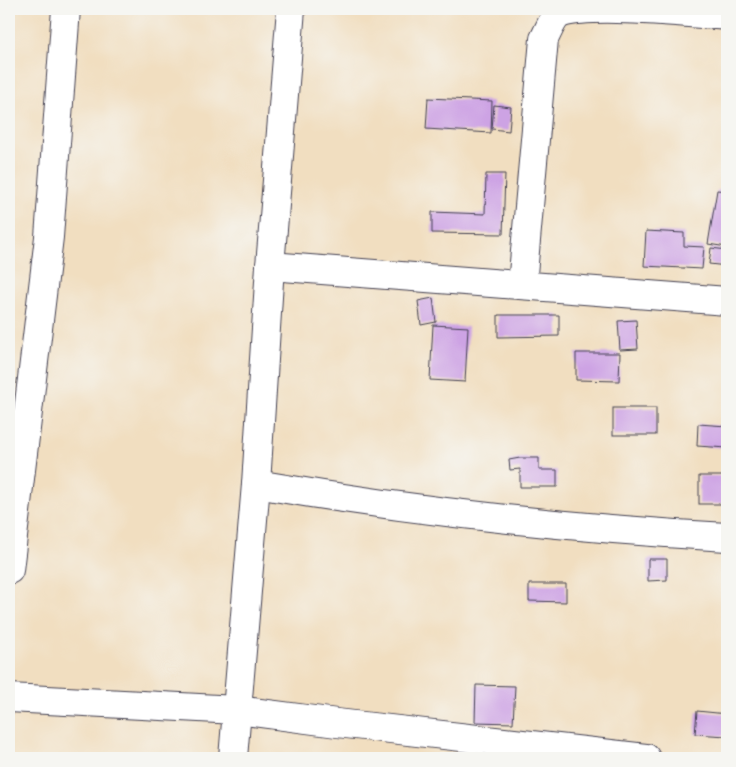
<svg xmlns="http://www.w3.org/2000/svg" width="736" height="767" viewBox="0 0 736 767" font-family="Pangolin,sans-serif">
	<rect width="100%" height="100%" fill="#f6f6f2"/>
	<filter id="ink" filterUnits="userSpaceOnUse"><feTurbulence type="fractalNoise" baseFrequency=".02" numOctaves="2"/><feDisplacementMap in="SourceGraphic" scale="10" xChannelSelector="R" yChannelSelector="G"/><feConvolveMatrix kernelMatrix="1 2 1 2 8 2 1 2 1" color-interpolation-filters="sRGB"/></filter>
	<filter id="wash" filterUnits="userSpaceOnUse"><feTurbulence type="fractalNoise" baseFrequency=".0096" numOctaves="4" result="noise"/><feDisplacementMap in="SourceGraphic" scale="20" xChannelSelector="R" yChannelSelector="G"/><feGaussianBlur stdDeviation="1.12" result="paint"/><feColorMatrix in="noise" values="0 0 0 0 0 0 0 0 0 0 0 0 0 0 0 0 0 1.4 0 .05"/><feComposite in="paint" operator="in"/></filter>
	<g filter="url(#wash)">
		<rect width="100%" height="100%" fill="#f1dec0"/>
		<g id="blocks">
			<g fill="#cda3e4">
				<polygon points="428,98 492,101 491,133 426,129"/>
				<polygon points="494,105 511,107 509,131 492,129"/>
				<polygon points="486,174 505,174 503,234 432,233 432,212 485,214"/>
				<polygon points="717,190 727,191 727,247 708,244"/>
				<polygon points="646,231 684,233 684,246 704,247 702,269 644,266"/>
				<polygon points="711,248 727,250 727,266 709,264"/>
				<polygon points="433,298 436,322 421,325 418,301"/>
				<polygon points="498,315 559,315 559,336 498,337"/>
				<polygon points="636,320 638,349 620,350 618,321"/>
				<polygon points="433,325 468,327 465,382 430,380"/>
				<polygon points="576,353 620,353 619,381 576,380"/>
				<rect x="613" y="408" width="43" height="27"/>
				<polygon points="698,424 727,426 727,448 697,446"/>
				<polygon points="520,458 539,458 539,470 557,470 557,487 520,487 520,469 510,470 509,460"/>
				<rect x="699" y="476" width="25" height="28"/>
				<polygon points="648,559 667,559 667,580 648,581"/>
				<polygon points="529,584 566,584 566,602 529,601"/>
				<polygon points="476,685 515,686 513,723 475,722"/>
				<polygon points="697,711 727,714 727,736 695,734"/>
			</g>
		</g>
	</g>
	<g filter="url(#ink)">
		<use href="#blocks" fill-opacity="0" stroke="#413e4f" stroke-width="1"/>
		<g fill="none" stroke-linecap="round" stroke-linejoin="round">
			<g stroke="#413e4f" stroke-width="30">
				<g id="minor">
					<polyline points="270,266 727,301"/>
					<path d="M522,285L544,39C548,32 551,22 557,16C571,1 701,14 727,16"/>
					<path d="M256,484C412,511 569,528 727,537"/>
					<polyline points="9,570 49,237 66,9"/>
					<polyline points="9,698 237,710 337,723 646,758"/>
					<polyline points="233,758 256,484 270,266 291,9"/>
				</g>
			</g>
			<use href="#minor" stroke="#fff" stroke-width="28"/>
		</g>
	</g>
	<rect width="736" height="767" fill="none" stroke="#f6f6f2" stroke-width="30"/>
</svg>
